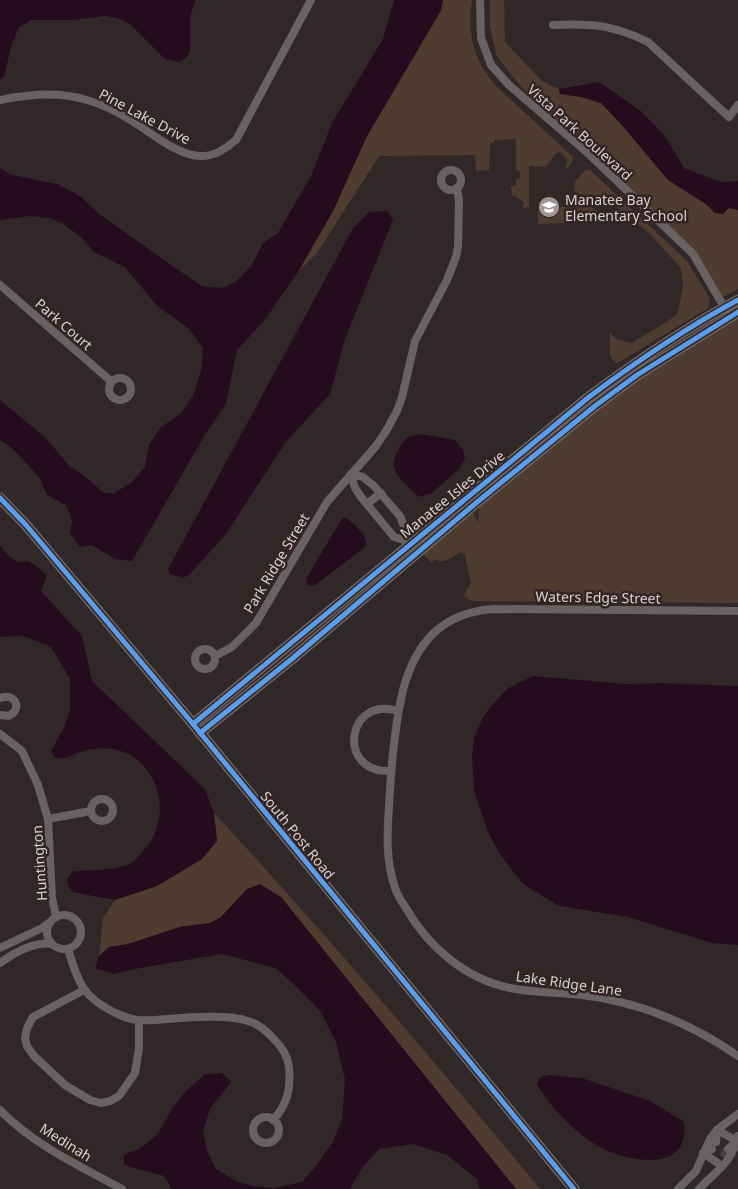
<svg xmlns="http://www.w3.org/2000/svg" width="738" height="1189" viewBox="0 0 738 1189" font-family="'Noto Sans',sans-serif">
	<rect width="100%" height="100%" fill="#302828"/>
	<g fill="#4f3c30">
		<path d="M443,0H472C467,34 473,59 495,85L573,157L572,162L568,168H565L568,160L560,152L555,154L546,167L529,166V207L523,208L524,202L515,196H512L511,186H516V179H520L519,170H516V139L494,140V143H490L489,170L476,171L475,155L379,156L317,253L298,272L333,211L367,136L441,11Z"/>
		<polygon points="490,0 504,0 505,42 542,81 559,89 560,94 582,97 601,103 621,124 668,180 706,204 715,213 729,208 738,210 738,289 720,299 693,254 552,122 512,76 496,54 490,26"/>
		<path d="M586,170H590L687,261L710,299L708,308L616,364L610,355V332C614,340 624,342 632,343L671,319L678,313L683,286L681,268L650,234L603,196L582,195L576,193C571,183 578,177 586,170Z"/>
		<polygon points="552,207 591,207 598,211 597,222 538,224 538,210 546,210"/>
		<path d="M738,312V603L476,601L470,600L464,596L471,583L465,555L461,552C452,556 445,565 435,559L431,562L420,551L473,512L478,523L480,501L564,431Z"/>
		<path d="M214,813C327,935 434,1061 540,1189H516L281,897L247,889L221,917L210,923L180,927L128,944L109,947L99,956L103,918L115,900L157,886L217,841Z"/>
	</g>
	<g fill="#250b1e">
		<polygon points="0,0 196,0 190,16 190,51 186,58 179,62 165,59 130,24 117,18 105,16 75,20 31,20 19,27 11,47 4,77 0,80"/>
		<polygon points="394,0 443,0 441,10 367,136 333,211 298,272 264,321 237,350 226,404 206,433 132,561 116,559 91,545 80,547 70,533 72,520 66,505 47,495 40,479 29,466 13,449 0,440 0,400 45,437 70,467 82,474 104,493 114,493 131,483 145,467 149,445 160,428 181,413 193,396 202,367 203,348 188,328 157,306 125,267 94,252 81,237 62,223 49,218 30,216 0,220 0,168 12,175 57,184 80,196 99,214 184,274 202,286 222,288 237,281 251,266 263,243 278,233 311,176 332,123 383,39"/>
		<polygon points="599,82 641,111 665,136 684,168 720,182 738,181 738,210 729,208 723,214 715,213 706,204 668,180 621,124 601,103 581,97 560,94 559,89"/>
		<polygon points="387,211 393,220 345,339 330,394 285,443 226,534 189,575 182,578 170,574 168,569 353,228 369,212"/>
		<path d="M422,434L455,440L463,450L465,459L459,469L432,493L420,497C412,492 396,476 394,467C392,458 402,440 410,436C414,435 418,435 422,434Z"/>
		<path d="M342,518H347C355,526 370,536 365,547L317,584L310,586L307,584L306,579Z"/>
		<path d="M0,545L9,557L19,562L28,561L35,565L47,575L41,591L82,636L92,681L205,789L214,813L217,841L202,859L157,886L115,900L72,892L68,886L67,879L73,871C91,870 112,871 129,864C135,862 139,855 143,851C171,822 163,772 128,754C114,747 98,747 83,751C70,755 71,759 55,758L51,751L64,727L70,711V679L51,647L23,636L0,637Z"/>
		<polygon points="533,676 626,684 661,683 738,686 738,945 712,943 628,917 559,906 523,884 501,856 488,832 474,791 472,757 474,738 482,719 493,704 507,689"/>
		<polygon points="260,884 281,897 516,1189 480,1189 477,1179 447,1155 413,1144 379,1149 362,1168 350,1189 172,1189 164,1176 124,1165 124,1155 142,1147 158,1134 171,1110 184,1093 205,1074 222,1073 231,1082 210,1109 203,1131 207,1151 216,1169 236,1181 252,1186 274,1188 302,1182 316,1166 332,1143 342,1120 345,1080 336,1042 320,1011 297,987 275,968 222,954 140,968 113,974 95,968 99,956 109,947 128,944 180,927 210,923 221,917 247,889"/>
		<path d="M548,1075L582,1078L650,1101L683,1121C686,1130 685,1138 680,1147C667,1168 625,1159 606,1150C580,1138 550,1108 537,1084L539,1078Z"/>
	</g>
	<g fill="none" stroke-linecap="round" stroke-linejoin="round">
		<polyline stroke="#4a4141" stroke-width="8" stroke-dasharray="8 4" stroke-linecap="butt" points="723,1157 728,1149"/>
		<g stroke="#696264" stroke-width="8">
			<polyline points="480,0 481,38 491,65 509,85 590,155 693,254 727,312"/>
			<path d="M553,25C590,23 614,25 648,42L729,117L738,105"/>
			<path d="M0,100C28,94 59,91 87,100C101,104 116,111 129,119C148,130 176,155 199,156C214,157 225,149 236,140L311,0"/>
			<circle cx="451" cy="180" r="10"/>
			<polyline points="0,285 112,382"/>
			<circle cx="120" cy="389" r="11"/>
			<polygon points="351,474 363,477 374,486 400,516 410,542 394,537 361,497 355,488"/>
			<polyline points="367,504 381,493"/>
			<path d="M738,611L493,609C442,613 416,642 403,690C395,724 392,757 390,791C388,824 384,856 395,888C397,895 402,902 406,908C428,947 466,979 510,988C534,993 558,992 582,995C638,1002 692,1024 738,1056"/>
			<circle cx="205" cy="659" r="10"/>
			<polyline points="215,656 232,647 256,623 327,502 376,446 386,431 397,411 402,397 415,341 447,280 456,257 458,247 459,201 457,188"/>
			<path d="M0,698C15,692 23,709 9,716L0,715"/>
			<polyline points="0,734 22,751 38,785 48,819 52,898 56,916"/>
			<path d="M391,771C336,774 346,695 398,711"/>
			<circle cx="102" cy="810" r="11"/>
			<polyline points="48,819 91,811"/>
			<circle cx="64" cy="932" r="17"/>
			<polyline points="0,948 42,928 49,923"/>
			<path d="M68,949C79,985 84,999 120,1015C138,1023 150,1020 168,1019C190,1017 228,1014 248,1021C259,1024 266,1031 273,1038C281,1046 288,1056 289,1067C291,1088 288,1104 273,1120"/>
			<path d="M0,963C14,953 34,941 52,944"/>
			<polyline points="84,990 33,1017 27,1028 25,1038 27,1046 34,1056 65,1085 90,1100 101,1103 110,1101 119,1096 135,1073 139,1048 139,1021"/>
			<path d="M0,1110C34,1145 80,1166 122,1189"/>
			<circle cx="266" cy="1130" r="13"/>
			<polyline points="716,1142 717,1130 737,1141 728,1149"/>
			<polyline points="712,1149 703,1153 722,1166"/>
			<polyline points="678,1189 696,1171 710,1139 717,1130 738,1114"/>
			<path d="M699,1189C717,1170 732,1163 738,1136"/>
		</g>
		<g stroke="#6c6465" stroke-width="11">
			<polyline points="0,498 26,525 193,724 574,1189"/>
			<path d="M193,724L589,397C636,362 686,328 738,300"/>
			<polyline points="200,733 293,658 476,503 595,406 637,375 738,312"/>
		</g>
		<g stroke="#342525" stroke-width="8">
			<g id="cycleway">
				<polyline points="0,498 26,525 193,724 574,1189"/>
				<path d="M193,724L589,397C636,362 686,328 738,300"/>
				<polyline points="200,733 293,658 476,503 595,406 637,375 738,312"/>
			</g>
		</g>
		<use href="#cycleway" stroke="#5a9eea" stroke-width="5"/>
	</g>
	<defs>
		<g id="school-disc" transform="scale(1.125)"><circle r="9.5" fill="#9e9595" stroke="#342525"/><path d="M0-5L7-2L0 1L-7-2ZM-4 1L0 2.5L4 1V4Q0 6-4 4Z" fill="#fff"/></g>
	</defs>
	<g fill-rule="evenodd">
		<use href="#school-disc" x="549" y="207"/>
	</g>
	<g text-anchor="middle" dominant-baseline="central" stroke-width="5" stroke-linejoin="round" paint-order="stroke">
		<g font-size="14" fill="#dad0d0" stroke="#342525">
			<text transform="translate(145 116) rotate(28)">Pine Lake Drive</text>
			<text transform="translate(580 132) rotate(42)">Vista Park Boulevard</text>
			<text transform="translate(64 324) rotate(41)">Park Court</text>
			<text transform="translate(452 494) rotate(-39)">Manatee Isles Drive</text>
			<text transform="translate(276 563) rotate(-59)">Park Ridge Street</text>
			<text transform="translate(598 597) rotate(1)">Waters Edge Street</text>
			<text transform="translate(298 835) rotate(51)">South Post Road</text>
			<text transform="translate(39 863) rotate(-94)">Huntington</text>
			<text transform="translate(569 983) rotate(8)">Lake Ridge Lane</text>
			<text transform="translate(66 1142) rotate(32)">Medinah</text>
		</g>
		<g font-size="14" fill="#dad0d0" stroke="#342525" text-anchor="start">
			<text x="565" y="199">Manatee Bay<tspan x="565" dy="16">Elementary School</tspan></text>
		</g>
	</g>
</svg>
